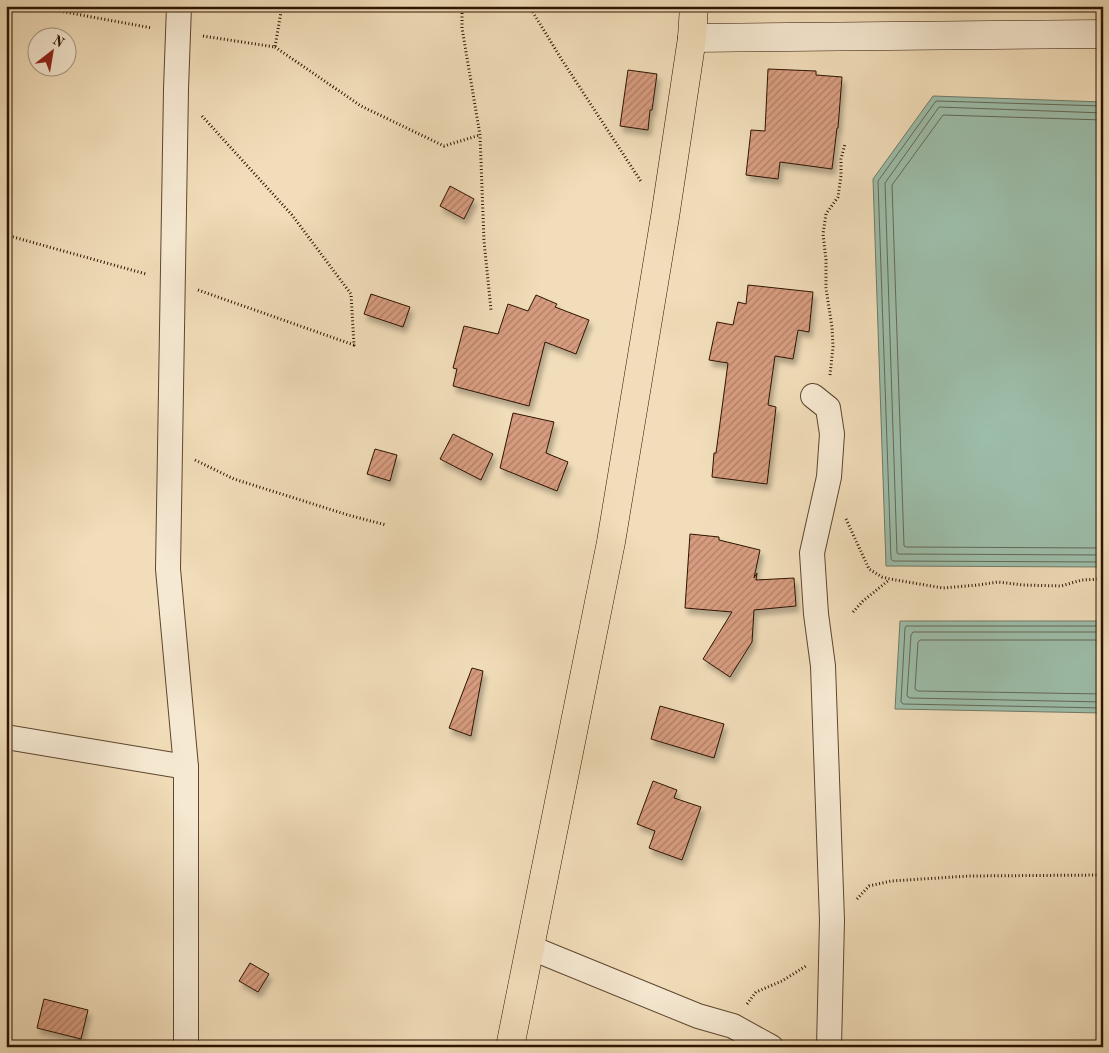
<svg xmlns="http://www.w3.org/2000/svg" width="1109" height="1053" viewBox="0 0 1109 1053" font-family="'Old Standard TT',serif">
	<defs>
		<pattern id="building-hatch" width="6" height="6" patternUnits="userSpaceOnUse" patternTransform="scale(1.25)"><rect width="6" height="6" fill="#d79c7f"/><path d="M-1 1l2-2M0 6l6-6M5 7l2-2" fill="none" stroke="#af7e66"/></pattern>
		<filter id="shadow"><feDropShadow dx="3" dy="5.5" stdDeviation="2.5" flood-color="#0004"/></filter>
	</defs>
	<rect width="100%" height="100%" fill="#f1ddb9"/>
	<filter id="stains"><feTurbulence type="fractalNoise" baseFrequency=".004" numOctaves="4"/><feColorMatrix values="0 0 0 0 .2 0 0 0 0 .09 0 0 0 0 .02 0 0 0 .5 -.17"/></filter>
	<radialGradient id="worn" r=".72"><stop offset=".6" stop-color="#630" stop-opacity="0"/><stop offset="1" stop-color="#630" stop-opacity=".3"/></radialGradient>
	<g fill="#9cbdaa" stroke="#707966">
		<polygon points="933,96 1103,102 1103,567 886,566 873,179"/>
		<polygon points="900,621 1103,621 1103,713 895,709"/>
	</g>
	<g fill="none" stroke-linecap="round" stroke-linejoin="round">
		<g stroke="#646855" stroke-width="1">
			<polyline points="1103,106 936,101 878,181 891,559 893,561 1103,562"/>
			<polyline points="1103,113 939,107 885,183 897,553 899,554 1103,555"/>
			<polyline points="1103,120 943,115 892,185 904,546 906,547 1103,548"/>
			<polyline points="1103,626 906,626 905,628 901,702 903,704 1103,708"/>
			<polyline points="1103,632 913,632 911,635 907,696 910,698 1103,702"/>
			<polyline points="1103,640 920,640 918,642 915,689 918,691 1103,694"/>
		</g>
	</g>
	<g fill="url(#building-hatch)" stroke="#2d1400" filter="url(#shadow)">
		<polygon points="768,69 816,71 816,75 842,77 838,128 837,128 832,169 780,162 778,179 746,175 751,130 765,131"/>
		<polygon points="628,70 657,74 652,110 650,110 648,130 620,126"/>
		<polygon points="450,186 474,199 464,219 440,206"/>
		<polygon points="748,285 813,292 809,332 798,330 793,359 775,356 768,405 776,407 767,484 712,477 714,453 716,453 728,363 709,360 717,322 733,325 738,302 746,304"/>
		<polygon points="371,294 410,307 403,327 364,314"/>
		<polygon points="536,295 557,304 555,307 589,320 576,354 545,342 529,406 453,386 457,369 453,368 464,326 498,334 508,304 528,311"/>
		<polygon points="513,413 554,422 546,453 568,462 557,491 500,468"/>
		<polygon points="453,434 493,454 481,480 440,459"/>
		<polygon points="375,449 397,455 390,481 367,474"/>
		<polygon points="690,534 719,537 719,540 760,550 754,578 757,573 756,580 794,578 796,606 754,610 752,642 730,677 703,659 732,612 685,608"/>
		<polygon points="472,668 483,671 471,736 449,728"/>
		<polygon points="660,706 724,724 714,758 651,739"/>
		<polygon points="653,781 677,790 674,798 701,807 682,860 649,848 655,831 637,824"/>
		<polygon points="250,963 269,974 258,992 239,981"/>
		<polygon points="44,999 88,1010 81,1039 37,1028"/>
	</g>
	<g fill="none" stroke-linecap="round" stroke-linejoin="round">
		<g stroke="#5e462e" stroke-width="26">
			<g id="minor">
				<polyline points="179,6 176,89 168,569 186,767 186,1047"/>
				<polyline points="813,396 828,408 832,434 829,477 812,553 816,614 823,666 832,920 829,1047"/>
				<polyline points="6,737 186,767"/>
				<polyline points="529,947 698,1016 733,1026 771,1047"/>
			</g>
		</g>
		<g stroke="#2d1400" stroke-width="29">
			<polyline id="secondary" points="692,38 1103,34"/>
		</g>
		<g stroke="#2d1400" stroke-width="29">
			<polyline id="primary" points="510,1047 611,542 665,217 692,38 694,6"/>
		</g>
		<g stroke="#2d1400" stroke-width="3" stroke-dasharray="1 2.5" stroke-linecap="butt">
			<polyline points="32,6 152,28"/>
			<polyline points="462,6 462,28 480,135 484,241 491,310"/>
			<polyline points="529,6 562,60 642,183"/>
			<polyline points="203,36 275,47 282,6"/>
			<polyline points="275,47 361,106 444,146 480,135"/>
			<polyline points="6,235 146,274"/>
			<polyline points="198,290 354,345 351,294 292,215 202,116"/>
			<polyline points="830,375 833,347 832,327 826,288 826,260 823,234 826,214 838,197 841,176 841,159 845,144"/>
			<polyline points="195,460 234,479 348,515 386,525"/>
			<polyline points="846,519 869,569 882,577 890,579 943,588 978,585 998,582 1023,585 1061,586 1082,580 1103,579"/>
			<polyline points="853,612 863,601 889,580"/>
			<polyline points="857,899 869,886 891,881 969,876 1103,875"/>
			<polyline points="747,1004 756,992 782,981 806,966"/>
		</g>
		<use href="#minor" stroke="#f6e9d2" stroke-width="24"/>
		<use href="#secondary" stroke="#f6e9d2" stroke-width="28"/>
		<use href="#primary" stroke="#f1ddb9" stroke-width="28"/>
	</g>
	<rect width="1109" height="1053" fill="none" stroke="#f1ddb9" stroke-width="25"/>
	<rect x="8" y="8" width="1094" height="1038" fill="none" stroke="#2d1400" stroke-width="2.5"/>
	<rect x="12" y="12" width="1084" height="1028" fill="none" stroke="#2d1400"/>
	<g transform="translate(52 52) rotate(31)"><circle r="24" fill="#f6e9d2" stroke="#a6947e"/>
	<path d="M0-4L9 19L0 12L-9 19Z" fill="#8f2418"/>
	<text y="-8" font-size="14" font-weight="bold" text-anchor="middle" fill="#2d1400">N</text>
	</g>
	<rect width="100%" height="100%" filter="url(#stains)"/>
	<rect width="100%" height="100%" fill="url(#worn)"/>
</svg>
